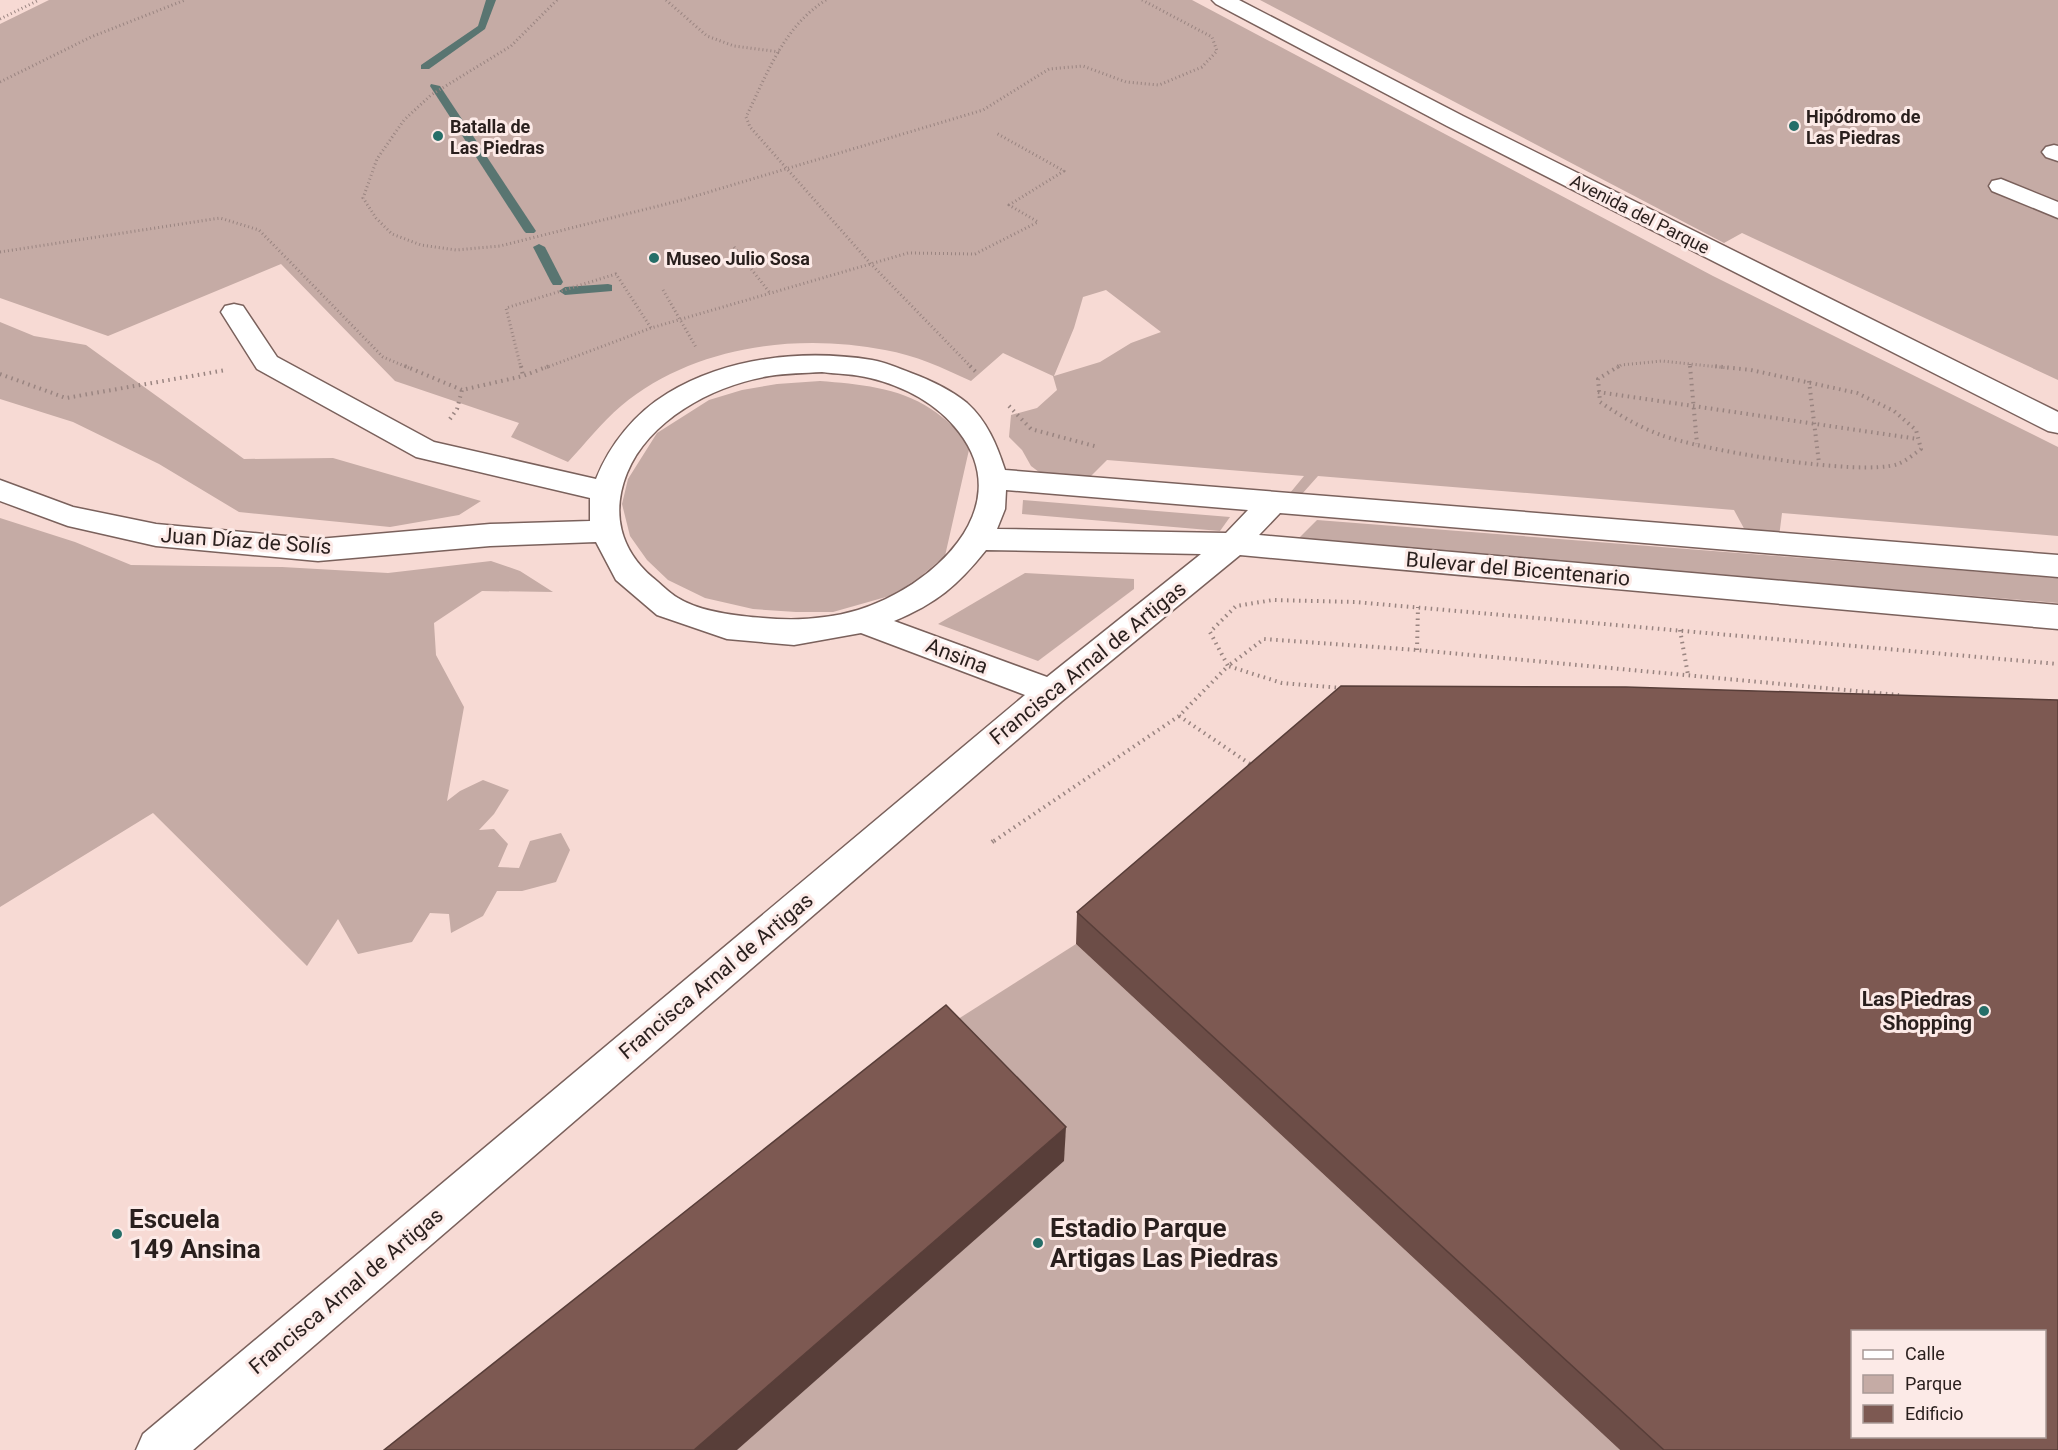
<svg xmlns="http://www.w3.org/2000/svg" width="2058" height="1450" viewBox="0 0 2058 1450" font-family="Roboto,sans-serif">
	<rect width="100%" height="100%" fill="#f7dad4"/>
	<g fill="#c5aba5" fill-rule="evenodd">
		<path d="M49,0H1192L1713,276L2058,447V536L1782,513L1779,537L1747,534L1734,510L1318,476L1302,494L1290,493L1304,476L1107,460L1090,477L1039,472L1031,466L1022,450L1009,437L1011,415L1037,408L1057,390L1053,376L1003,353L971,381C943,368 915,355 885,350C796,333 693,346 621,406C602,422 585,444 568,462L511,437L519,423L395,381L281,264L108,336L0,298V24ZM1106,290L1161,332L1131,343L1100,362L1054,376L1074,328L1083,297Z"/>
		<polygon points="1260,0 2058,0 2058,380 1742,233 1724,243"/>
		<polygon points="0,322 34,336 86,345 244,459 333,458 481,501 459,515 390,527 239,512 159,464 73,422 0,399"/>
		<path d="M820,381C858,384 898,387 931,409C945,418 958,431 971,441L945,556L921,576L893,595L833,612H796L753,609L705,598L668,580L647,560L630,536L622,504L628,479L657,433L709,400L742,390L777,384Z"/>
		<polygon points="1023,500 1230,517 1220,531 1022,514"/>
		<polygon points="0,518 75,542 131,565 282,567 388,573 491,561 520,571 553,592 482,591 434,623 436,655 464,707 447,801 460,791 483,780 509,790 494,814 479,830 494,829 508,844 498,867 519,868 530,841 561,833 570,850 556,882 522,891 497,891 483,916 451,933 449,914 430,913 412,942 358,954 338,919 307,966 153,813 0,907"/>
		<polygon points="1317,520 2058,578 2058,603 1297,540"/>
		<polygon points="1025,573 1134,579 1134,589 1038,661 938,624"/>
		<polygon points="1076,944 1620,1450 425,1450 933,1035"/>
	</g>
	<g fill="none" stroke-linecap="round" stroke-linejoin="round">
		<g fill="#597571" fill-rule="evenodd">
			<polygon points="486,0 496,0 485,29 429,69 421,69 421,65 478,26"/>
			<polygon points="431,84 440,86 536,231 534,233 526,233 524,231 430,86"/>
			<polygon points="539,244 545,247 563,282 561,285 553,285 551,282 533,247"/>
			<polygon points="608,284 612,285 612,291 565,295 559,291 565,287"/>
		</g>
		<g stroke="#7a615c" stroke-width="3">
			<g id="minor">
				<polygon points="1212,0 1239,0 1463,116 2058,412 2058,433 2048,431 1447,126 1216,4"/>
				<polygon points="2054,145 2058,146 2058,161 2046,157 2042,152 2046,147"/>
				<polygon points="2001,179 2058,202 2058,218 1992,191 1989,186 1992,181"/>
				<path d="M234,304L243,306L277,357L434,442L596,479C610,444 635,413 668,393C728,357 804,349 872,360C885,362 898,368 911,373C930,380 951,390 967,403C987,421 997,445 1005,470L2058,555V577L1280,513L1259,535L2058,605V629L1240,555L1062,701L193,1450H136L143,1434L1025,695L861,633L794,645L727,639L657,615L616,580L596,542L490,546L318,561L156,546L68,526L0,501V480L73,507L156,524L318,539L490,524L590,521V498L416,457L257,369L221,312L225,306ZM822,372C838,374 855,374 870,378C904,386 938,404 959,432C1019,510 930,588 858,610C828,619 794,621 763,618C737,616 700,612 678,598C669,593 661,584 652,577C620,549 611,513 627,473C649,419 714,385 769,376C786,373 805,373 822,372ZM1006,490L1248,510L1226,533L997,529L1005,509ZM986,550L1201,554L1047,677L894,621C937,603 957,586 986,550Z"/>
			</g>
		</g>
		<g stroke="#998480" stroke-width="3" stroke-dasharray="1 3" stroke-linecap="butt">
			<polyline points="557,0 511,46 431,95 404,120 377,159 363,198 376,218 392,234 421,245 456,250 500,246 682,200 983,110 1049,69 1083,66 1126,82 1159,85 1202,67 1217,51 1212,37 1142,0"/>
			<polyline points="666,0 707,36 734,46 780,52"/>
			<path d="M826,0C784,26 767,74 746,117L750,127L871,264L972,368"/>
			<polyline points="0,19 39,0"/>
			<polyline points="0,82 91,37 185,0"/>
			<polyline points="734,247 770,293"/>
			<polyline points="0,252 220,218 259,230 383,357 409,368"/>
			<polyline points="663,290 697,349"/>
			<polyline points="1690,364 1690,368"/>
			<polyline points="521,368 506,308 616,274 651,328"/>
			<polyline points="545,368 651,328 908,253 975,254 1038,222 1009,205 1064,171 996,133"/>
			<polyline points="1617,368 1621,365 1662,361 1728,368"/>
		</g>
		<g stroke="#998480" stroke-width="4" stroke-dasharray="1.5 4.5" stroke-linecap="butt">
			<polyline points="405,366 462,390 523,376 549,366"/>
			<polyline points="521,366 523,376"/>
			<polyline points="970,366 977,373"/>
			<path d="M1619,366L1598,379L1600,402C1619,415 1639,427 1661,435C1701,450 1860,477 1898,464C1906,461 1914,454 1921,449L1916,430L1894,411L1857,393L1751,370L1714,366"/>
			<polyline points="1690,366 1697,444"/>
			<polyline points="0,374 66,398 226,370"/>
			<polyline points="1809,381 1819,463"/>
			<polyline points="1598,392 1918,439"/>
			<polyline points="1009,406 1031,429 1098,447"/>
			<polyline points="450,419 457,409 462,390"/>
			<polyline points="1680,630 1688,675"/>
			<polyline points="1417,650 1418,607"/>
			<polyline points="1342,688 1282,683 1228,666 1264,639 1417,650 1899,695"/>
			<polyline points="1179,716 1253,766"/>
			<polyline points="994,841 1179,716 1228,666 1210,632 1236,606 1273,600 1355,602 2058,664"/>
		</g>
		<polyline stroke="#998480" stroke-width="4.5" stroke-dasharray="1.5 5" stroke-linecap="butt" points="992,842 996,839"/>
		<use href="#minor" fill="#fff" fill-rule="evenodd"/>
	</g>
	<polygon fill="#6c4d47" points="1077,912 2058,1450 1620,1450 1076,944"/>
	<polygon fill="#583e39" points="1066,1127 1064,1161 737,1450 694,1450"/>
	<g fill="#7d5952" stroke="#583e39" stroke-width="1.5" fill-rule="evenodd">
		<path d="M1341,686L1626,687L2058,700V1450H1664L1077,912ZM1852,1332H2044V1437H1852Z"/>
		<polygon points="946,1005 1066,1127 694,1450 384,1450"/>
	</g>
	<g fill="#256e68" stroke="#fceae7" stroke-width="2">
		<circle cx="1794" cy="126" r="6"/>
		<circle cx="438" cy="136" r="6"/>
		<circle cx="654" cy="258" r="6"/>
		<circle cx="1984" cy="1011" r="6"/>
		<circle cx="117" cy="1234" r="6"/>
		<circle cx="1038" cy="1243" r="6"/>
	</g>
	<g text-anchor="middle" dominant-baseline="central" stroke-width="6" stroke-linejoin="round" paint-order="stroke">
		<g font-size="18" font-weight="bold" fill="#291f1d" stroke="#fceae7" text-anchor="start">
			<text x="1806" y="116">Hipódromo de<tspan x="1806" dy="21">Las Piedras</tspan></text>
			<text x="450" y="126">Batalla de<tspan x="450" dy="21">Las Piedras</tspan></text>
			<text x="666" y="258">Museo Julio Sosa</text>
		</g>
		<g font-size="18" fill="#291f1d" stroke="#fceae7">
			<text transform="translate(1640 214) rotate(27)">Avenida del Parque</text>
		</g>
		<g font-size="21" fill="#291f1d" stroke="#fceae7">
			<text transform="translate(246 541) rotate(4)">Juan Díaz de Solís</text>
			<text transform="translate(1518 569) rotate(5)">Bulevar del Bicentenario</text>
			<text transform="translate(957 656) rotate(21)">Ansina</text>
			<text transform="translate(1088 663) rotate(-39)">Francisca Arnal de Artigas</text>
			<text transform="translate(716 976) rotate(-40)">Francisca Arnal de Artigas</text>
			<text transform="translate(346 1291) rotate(-40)">Francisca Arnal de Artigas</text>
		</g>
		<g font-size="21" font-weight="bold" fill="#291f1d" stroke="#fceae7" text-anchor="end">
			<text x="1972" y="999">Las Piedras<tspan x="1972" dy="24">Shopping</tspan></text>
		</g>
		<g font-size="26" font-weight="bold" fill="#291f1d" stroke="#fceae7" text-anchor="start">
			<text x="129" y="1219">Escuela<tspan x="129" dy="30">149 Ansina</tspan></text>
			<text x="1050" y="1228">Estadio Parque<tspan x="1050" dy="30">Artigas Las Piedras</tspan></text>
		</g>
	</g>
	<rect x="1851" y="1330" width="195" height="108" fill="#fceae7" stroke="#a89996" stroke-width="1.5"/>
	<rect x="1863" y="1350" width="30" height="9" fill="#ffffff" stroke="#a89996" stroke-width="1.5"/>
	<text x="1905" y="1360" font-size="18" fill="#291f1d">Calle</text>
	<rect x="1863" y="1375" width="30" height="18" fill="#c5aba5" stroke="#a89996" stroke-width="1.5"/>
	<text x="1905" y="1390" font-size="18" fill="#291f1d">Parque</text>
	<rect x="1863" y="1405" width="30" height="18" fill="#7d5952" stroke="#a89996" stroke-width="1.5"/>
	<text x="1905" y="1420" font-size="18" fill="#291f1d">Edificio</text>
</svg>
